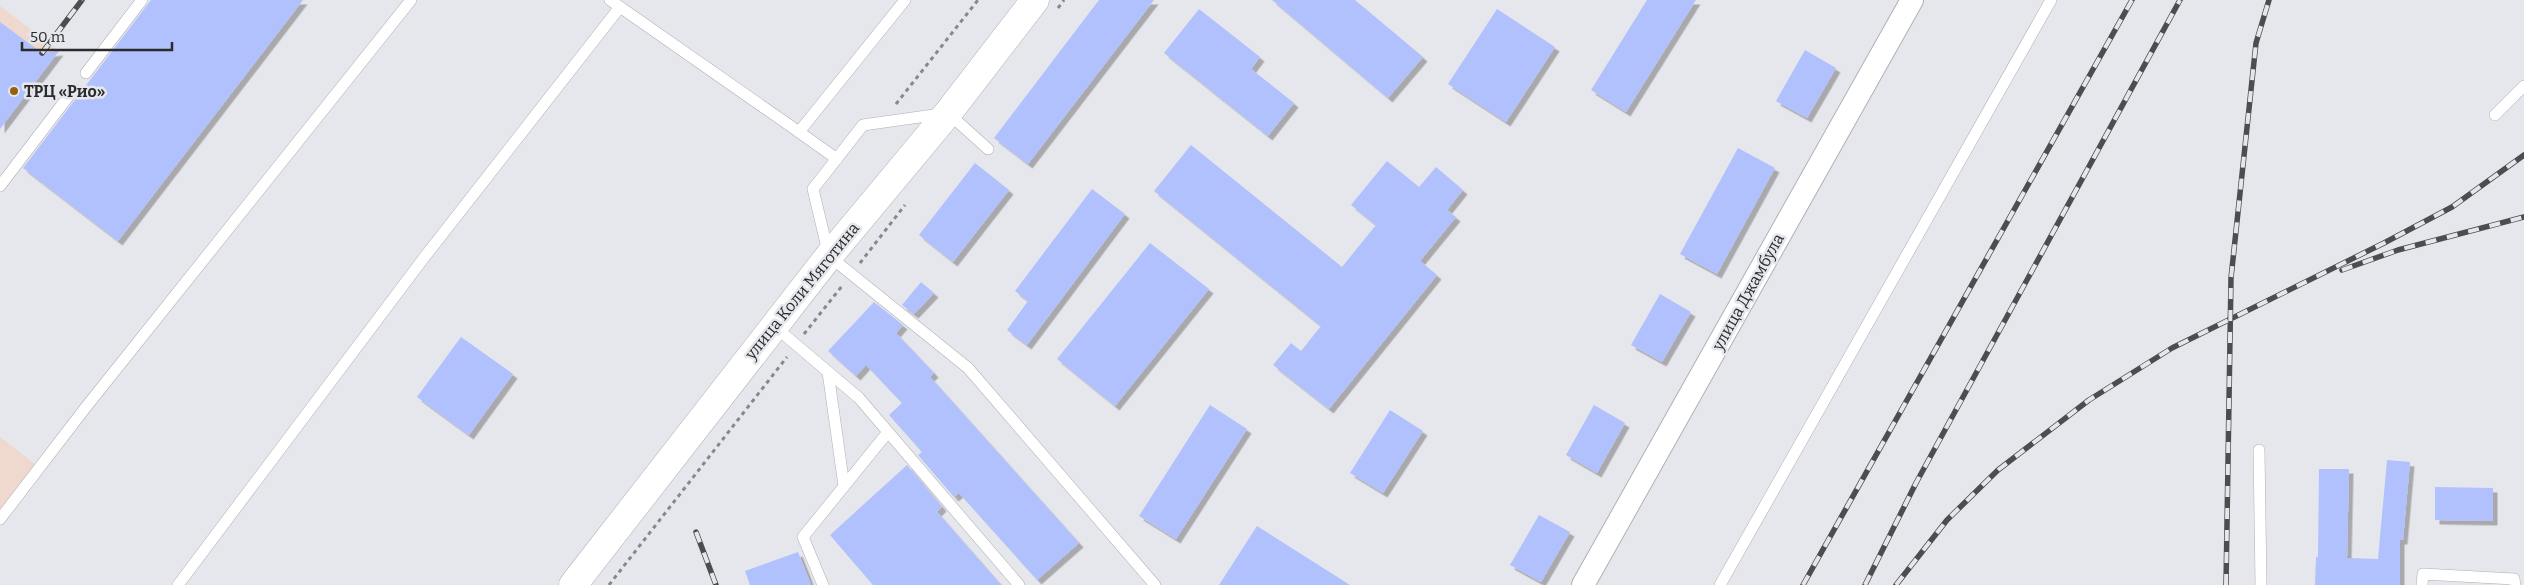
<svg xmlns="http://www.w3.org/2000/svg" width="2524" height="585" viewBox="0 0 2524 585" font-family="Bitter,serif">
	<defs>
		<filter id="shadow"><feDropShadow dx="4.5" dy="4.5" stdDeviation="0" flood-color="#0004"/></filter>
	</defs>
	<rect width="100%" height="100%" fill="#e6e7ec"/>
	<g fill="#efd8cd">
		<polygon points="0,6 59,51 0,129"/>
		<polygon points="0,437 36,465 0,511"/>
	</g>
	<g fill="#b1c1fd" filter="url(#shadow)">
		<polygon points="151,0 303,0 118,241 23,168"/>
		<polygon points="1099,0 1154,0 1028,164 994,138"/>
		<polygon points="1272,0 1355,0 1423,57 1388,98"/>
		<polygon points="1647,0 1696,0 1626,112 1591,90"/>
		<polygon points="1199,9 1260,57 1251,69 1294,103 1268,136 1164,53"/>
		<polygon points="1497,9 1555,47 1506,122 1448,84"/>
		<polygon points="0,22 42,53 59,51 0,129"/>
		<polygon points="1805,50 1836,68 1807,118 1776,101"/>
		<polygon points="1191,145 1342,267 1376,225 1351,205 1387,161 1419,187 1436,167 1463,190 1447,210 1456,217 1420,261 1437,275 1329,409 1273,365 1291,343 1301,351 1321,326 1154,191"/>
		<polygon points="1738,148 1775,168 1717,274 1680,254"/>
		<polygon points="975,163 1009,190 953,262 919,235"/>
		<polygon points="1092,189 1125,214 1027,345 1007,330 1028,301 1015,291"/>
		<polygon points="1150,243 1209,289 1115,406 1057,359"/>
		<polygon points="921,282 934,293 914,314 902,305"/>
		<polygon points="1660,294 1691,312 1662,362 1631,345"/>
		<polygon points="874,302 903,325 896,333 934,373 930,377 1079,543 1037,580 959,493 954,497 918,455 922,452 889,415 902,403 866,365 856,376 828,351"/>
		<polygon points="461,337 513,374 469,435 417,397"/>
		<polygon points="1210,405 1247,429 1176,539 1139,516"/>
		<polygon points="1594,405 1625,423 1597,473 1566,455"/>
		<polygon points="1390,410 1423,431 1383,493 1350,473"/>
		<polygon points="2387,460 2410,462 2403,540 2400,540 2400,585 2315,585 2316,557 2318,557 2319,469 2349,469 2347,558 2378,559"/>
		<polygon points="907,465 942,507 937,512 1001,585 873,585 830,535"/>
		<polygon points="2435,487 2493,488 2493,521 2435,520"/>
		<polygon points="1539,515 1570,532 1541,582 1510,565"/>
		<polygon points="1257,526 1350,585 1219,585"/>
		<polygon points="798,552 811,585 750,585 745,571"/>
	</g>
	<g fill="none" stroke-linecap="round" stroke-linejoin="round">
		<g stroke="#aeb0b4" stroke-width="12">
			<g id="lane">
				<polyline points="620,7 799,132 905,0"/>
				<polyline points="86,73 142,0"/>
				<polyline points="2495,115 2524,86"/>
				<polyline points="799,132 837,159"/>
				<polyline points="988,149 948,113 863,125 813,189 829,256 968,368 1155,585"/>
				<polyline points="0,186 74,89"/>
				<polyline points="774,326 859,398 1019,585"/>
				<polyline points="828,372 844,486"/>
				<polyline points="2259,450 2261,585"/>
				<polyline points="0,519 86,407 411,0"/>
				<polyline points="178,585 423,259 620,7 610,0"/>
				<polyline points="823,585 803,537 888,432"/>
				<polyline points="1720,585 2051,0"/>
				<polyline points="2422,585 2423,574 2514,579 2515,585"/>
			</g>
		</g>
		<g stroke="#aeb0b4" stroke-width="24">
			<polyline id="street" points="1583,585 1912,0"/>
		</g>
		<g stroke="#aeb0b4" stroke-width="29">
			<polyline id="primary" points="573,585 829,256 948,113 1035,0"/>
		</g>
		<g stroke="#87888b" stroke-width="3" stroke-dasharray="4 4" stroke-linecap="butt">
			<polyline points="1058,8 1064,0"/>
			<polyline points="896,104 978,0"/>
			<polyline points="860,263 905,205"/>
			<polyline points="804,334 842,286"/>
			<polyline points="609,585 787,357"/>
		</g>
		<use href="#lane" stroke="#fff" stroke-width="11"/>
		<use href="#street" stroke="#fff" stroke-width="22"/>
		<use href="#primary" stroke="#fff" stroke-width="28"/>
		<g stroke="#4c4d4f" stroke-width="5.5">
			<g id="rail">
				<polyline points="42,53 82,0"/>
				<polyline points="2342,270 2398,250 2524,217"/>
				<polyline points="696,532 716,585"/>
				<polyline points="1803,585 2132,0"/>
				<polyline points="1865,585 1916,483 2180,0"/>
				<polyline points="1896,585 1947,520 1998,470 2089,400 2172,348 2384,243 2452,207 2524,155"/>
				<polyline points="2226,585 2231,278 2256,43 2269,0"/>
			</g>
		</g>
		<use href="#rail" stroke="#e6e7ec" stroke-width="4" stroke-dasharray="11" stroke-linecap="butt"/>
	</g>
	<circle fill="#926210" stroke="#e6e7ec" stroke-width="2" cx="14" cy="91" r="5"/>
	<g text-anchor="middle" dominant-baseline="central" stroke-width="5" stroke-linejoin="round" paint-order="stroke">
		<g font-size="16" font-weight="bold" fill="#2a2b2c" stroke="#e6e7ec" text-anchor="start">
			<text x="24" y="91">ТРЦ «Рио»</text>
		</g>
		<g font-size="16" fill="#2a2b2c" stroke="#e6e7ec">
			<text transform="translate(802 291) rotate(-51)">улица Коли Мяготина</text>
			<text transform="translate(1748 292) rotate(-61)">улица Джамбула</text>
		</g>
	</g>
	<path d="M22 42v8h150v-8" fill="none" stroke="#2a2b2c" stroke-width="2.5"/>
	<text x="30" y="42" font-size="15" fill="#2a2b2c" stroke="#e6e7ec" stroke-width="4" paint-order="stroke">50 m</text>
</svg>
